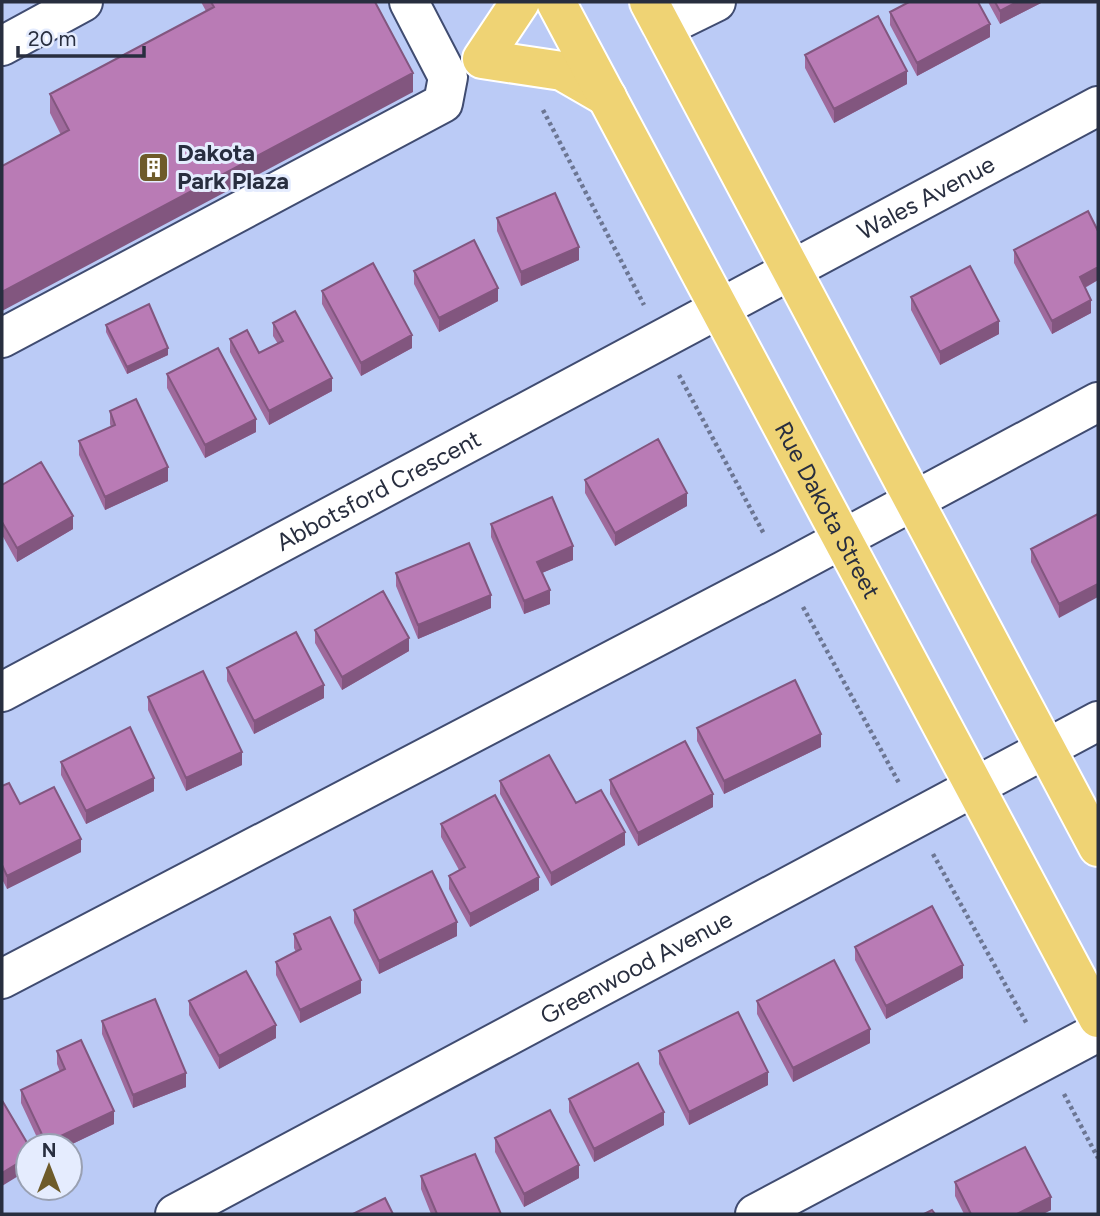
<svg xmlns="http://www.w3.org/2000/svg" width="1100" height="1216" viewBox="0 0 1100 1216" font-family="Figtree,sans-serif">
	<style>
		.lines { fill: none; stroke-linecap: round; stroke-linejoin: round }
		.minor-casing { stroke: #404c71; stroke-width: 42 }
		.major-casing { stroke: #fff; stroke-width: 42 }
		.path { stroke: #6c7693; stroke-width: 4.5; stroke-dasharray: 3.5 3.5; stroke-linecap: butt }
		.minor { stroke: #fff; stroke-width: 38 }
		.major { stroke: #efd374; stroke-width: 38 }
		.wall { fill: #9f6a9c }
		.shaded-wall { fill: #82567f }
		.building { fill: #b97bb5; stroke: #82567f; stroke-width: 2 }
		.labels { text-anchor: middle; stroke-width: 6; stroke-linejoin: round; paint-order: stroke }
		.poi-label { font-size: 24px; font-weight: bold; fill: #282e3f; stroke: #e5ecfe; text-anchor: start }
		.street-label { font-size: 24px; fill: #282e3f; stroke: #e5ecfe }
	</style>
	<rect width="100%" height="100%" fill="#bbcbf6"/>
	<g class="lines">
		<defs>
			<g id="minor">
				<path d="M663,28L716,2"/>
				<path d="M2,46L83,2"/>
				<path d="M2,338L443,103L448,77L409,2"/>
				<path id="s1" d="M2,692L1098,106"/>
				<path d="M2,979L783,571L1098,402"/>
				<path id="s2" d="M175,1214L1098,721"/>
				<path d="M755,1214L1098,1032"/>
			</g>
			<g id="major">
				<path d="M520,2L482,59L562,71L607,97"/>
				<path id="s3" d="M556,2L1098,1018"/>
				<path d="M649,2L1098,847"/>
			</g>
		</defs>
		<use href="#minor" class="minor-casing"/>
		<use href="#major" class="major-casing"/>
		<path class="path" d="M543,110L644,305
			M679,375L764,534
			M803,607L899,783
			M933,854L1027,1024
			M1064,1094L1098,1158"/>
		<use href="#minor" class="minor"/>
		<use href="#major" class="major"/>
	</g>
	<path class="wall" d="M201,2H375L413,92L61,135L50,113V94L206,11Z
		M988,2H1043L1000,24Z
		M890,12L990,37L917,76L890,25Z
		M805,55L907,84L834,123L805,68Z
		M497,218L579,260L521,286L497,231Z
		M1098,231V280L1085,288L1091,313L1052,334L1014,263V250Z
		M414,271L498,301L439,332L414,284Z
		M322,291L412,348L361,376L322,304Z
		M911,297L999,334L940,365L911,310Z
		M273,323L332,391L269,425L230,352V339L259,353L278,344L273,336Z
		M106,325L168,355L127,374L106,332Z
		M167,374L256,432L205,458L167,388Z
		M110,411L168,481L105,510L79,455V441L111,427L110,424Z
		M585,480L687,506L615,546L585,493Z
		M2,485L73,529L17,562L2,535Z
		M1098,514L1059,618L1031,562V549Z
		M491,524L573,560L542,573L550,604L524,614L491,537Z
		M396,573L491,608L418,639L396,586Z
		M315,630L409,651L342,690L315,643Z
		M227,668L324,698L254,734L227,681Z
		M148,697L242,765L186,791L148,710Z
		M697,728L821,747L724,794L697,741Z
		M61,762L154,791L86,824L61,775Z
		M610,780L713,807L638,846L610,794Z
		M500,781L576,803L625,845L551,886L500,794Z
		M2,786L20,804L81,852L7,889L2,879Z
		M441,824L539,890L470,927L449,889V876L459,870L441,837Z
		M354,910L457,936L379,974L354,923Z
		M294,934L361,993L300,1023L276,975V962L296,952L294,948Z
		M855,947L963,978L886,1019L855,960Z
		M189,1001L276,1038L219,1069L189,1015Z
		M757,1001L870,1043L793,1082L757,1014Z
		M102,1021L186,1087L133,1108L102,1034Z
		M57,1051L114,1124L68,1146H41L21,1103V1090L60,1072L57,1064Z
		M659,1051L768,1085L689,1125L659,1064Z
		M569,1099L664,1125L594,1162L569,1112Z
		M495,1138L579,1178L524,1207L495,1152Z
		M421,1176L501,1214H431L421,1189Z
		M955,1182L1051,1210L1043,1214H964L955,1196Z"/>
	<path class="shaded-wall" d="M1017,2H1043L1000,24V11Z
		M990,24V37L917,76V63Z
		M907,71V84L834,123V109Z
		M413,73V92L2,311V292Z
		M579,247V260L521,286V272Z
		M1098,267V280L1080,290V277Z
		M498,288V301L439,332V318Z
		M1091,300V313L1052,334V321Z
		M999,321V334L940,365V352Z
		M412,335V348L361,376V363Z
		M168,348V355L127,374V367Z
		M332,378V391L269,425V411Z
		M256,419V432L205,458V445Z
		M168,467V481L105,510V497Z
		M687,493V506L615,546V533Z
		M73,516V529L17,562V548Z
		M573,546V560L537,575V562Z
		M1098,584V597L1059,618V604Z
		M550,590V604L524,614V601Z
		M491,595V608L418,639V625Z
		M409,638V651L342,690V677Z
		M324,685V698L254,734V721Z
		M821,734V747L724,794V781Z
		M242,752V765L186,791V778Z
		M154,778V791L86,824V811Z
		M713,794V807L638,846V833Z
		M625,832V845L551,886V873Z
		M81,839V852L7,889V876Z
		M539,877V890L470,927V914Z
		M457,922V936L379,974V961Z
		M963,965V978L886,1019V1006Z
		M361,980V993L300,1023V1010Z
		M276,1025V1038L219,1069V1056Z
		M870,1029V1043L793,1082V1068Z
		M768,1072V1085L689,1125V1112Z
		M186,1073V1087L133,1108V1095Z
		M114,1111V1124L68,1146H46V1143Z
		M664,1112V1125L594,1162V1149Z
		M28,1157V1170L2,1186V1173Z
		M579,1165V1178L524,1207V1194Z
		M1051,1197V1210L1043,1214H1017Z"/>
	<path class="building" d="M211,2H375L413,73L2,292V166L69,130L50,94L214,7Z
		M909,2H978L990,24L917,63L890,12Z
		M995,2H1017L1000,11Z
		M878,16L907,71L834,109L805,55Z
		M555,193L579,247L521,272L497,218Z
		M1088,211L1098,231V267L1080,277L1091,300L1052,321L1014,250Z
		M474,240L498,288L439,318L414,271Z
		M373,263L412,335L361,363L322,291Z
		M970,266L999,321L940,352L911,297Z
		M149,304L168,348L127,367L106,325Z
		M295,311L332,378L269,411L230,339L247,330L259,353L283,341L273,323Z
		M218,348L256,419L205,445L167,374Z
		M136,399L168,467L105,497L79,441L115,425L110,411Z
		M658,439L687,493L615,533L585,480Z
		M41,462L73,516L17,548L2,522V485Z
		M552,497L573,546L537,562L550,590L524,601L491,524Z
		M1098,514V584L1059,604L1031,549Z
		M469,543L491,595L418,625L396,573Z
		M383,591L409,638L342,677L315,630Z
		M296,632L324,685L254,721L227,668Z
		M203,671L242,752L186,778L148,697Z
		M795,680L821,734L724,781L697,728Z
		M130,727L154,778L86,811L61,762Z
		M685,741L713,794L638,833L610,780Z
		M549,755L576,803L601,790L625,832L551,873L500,781Z
		M9,783L20,804L54,787L81,839L7,876L2,865V786Z
		M495,795L539,877L470,914L449,876L465,867L441,824Z
		M432,871L457,922L379,961L354,910Z
		M932,906L963,965L886,1006L855,947Z
		M330,917L361,980L300,1010L276,962L301,949L294,934Z
		M834,960L870,1029L793,1068L757,1001Z
		M246,971L276,1025L219,1056L189,1001Z
		M155,999L186,1073L133,1095L102,1021Z
		M738,1012L768,1072L689,1112L659,1051Z
		M81,1040L114,1111L46,1143L21,1090L65,1069L57,1051Z
		M638,1063L664,1112L594,1149L569,1099Z
		M3,1102L29,1146H28V1157L2,1173V1103Z
		M550,1110L579,1165L524,1194L495,1138Z
		M1025,1147L1051,1197L1017,1214H971L955,1182Z
		M475,1154L501,1214H437L421,1176Z
		M385,1198L393,1214H353Z
		M932,1210L935,1214H924Z"/>
	<defs>
		<symbol id="building-square" viewBox="-11 -11 22 22"><rect x="-9" y="-9" width="18" height="18" rx="4" fill="#6e5b2a" stroke="#e5ecfe"/><path d="M-4-6H4V6H1V3H-1V6H-4ZM-2.5-4.3h1.7v1.8h-1.7ZM.8-4.3h1.7v1.8H.8ZM-2.5-1h1.7V.8h-1.7ZM.8-1h1.7V.8H.8Z" fill="#fff"/></symbol>
	</defs>
	<g fill-rule="evenodd">
		<use href="#building-square" x="136" y="150" width="35" height="35"/>
	</g>
	<g class="labels">
		<g class="poi-label">
			<text x="177" y="161">Dakota<tspan x="177" dy="28">Park Plaza</tspan></text>
		</g>
		<g class="street-label">
			<text dy="8" stroke="none"><textPath href="#s1" startOffset="1048">Wales Avenue</textPath></text>
			<text dy="8" stroke="none"><textPath href="#s1" startOffset="427">Abbotsford Crescent</textPath></text>
			<text dy="8" stroke="none"><textPath href="#s3" startOffset="576">Rue Dakota Street</textPath></text>
			<text dy="8" stroke="none"><textPath href="#s2" startOffset="523">Greenwood Avenue</textPath></text>
		</g>
	</g>
	<rect width="1100" height="1216" fill="none" stroke="#282e3f" stroke-width="7"/>
	<g transform="translate(49 1167)"><circle r="33" fill="#e5ecfe" stroke="#99a0b2" stroke-width="2"/>
	<path d="M0-5L12 26L0 18L-12 26Z" fill="#6e5b2a"/>
	<text y="-10" font-size="19" font-weight="bold" text-anchor="middle" fill="#282e3f">N</text>
	</g>
	<path d="M18 46v10h126v-10" fill="none" stroke="#282e3f" stroke-width="3.5"/>
	<text x="28" y="46" font-size="21" fill="#282e3f" stroke="#e5ecfe" stroke-width="5" paint-order="stroke">20 m</text>
</svg>
